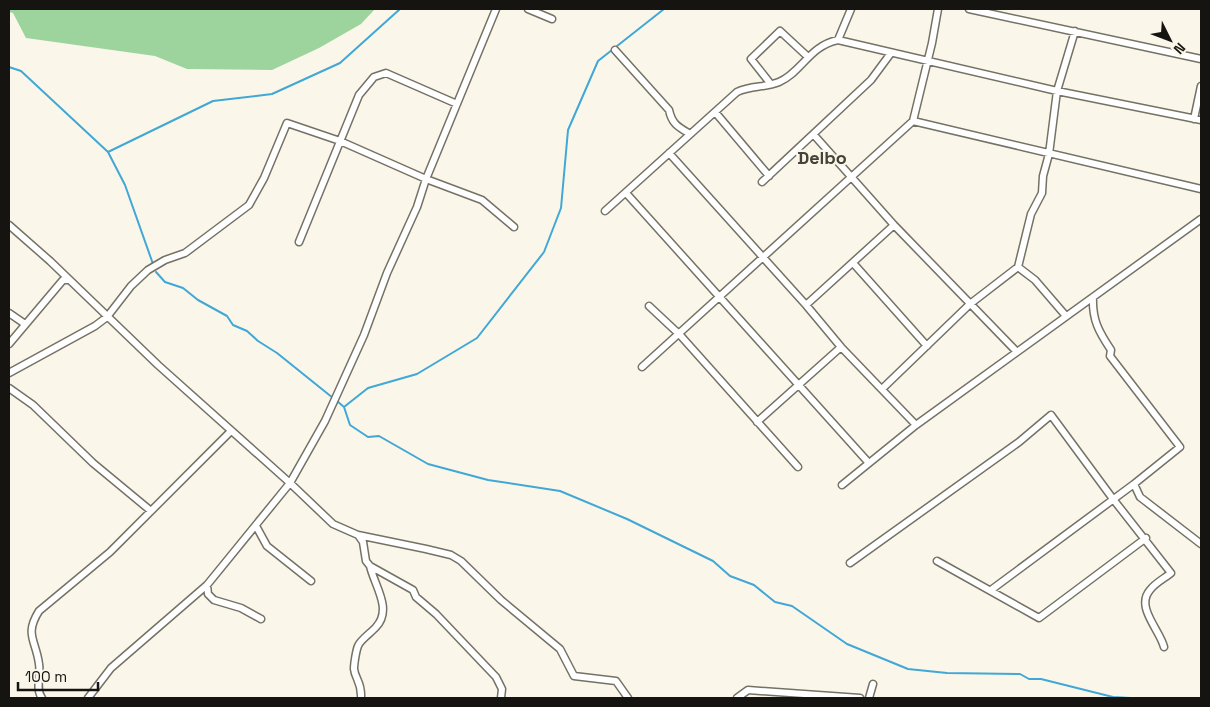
<svg xmlns="http://www.w3.org/2000/svg" width="1210" height="707" viewBox="0 0 1210 707" font-family="'Space Grotesk',sans-serif">
	<style>
		.green { fill: #9dd49d }
		.lines { fill: none; stroke-linecap: round; stroke-linejoin: round }
		.stream { stroke: #41a7d6; stroke-width: 2 }
		.street-casing { stroke: #747165; stroke-width: 9 }
		.street { stroke: #fff; stroke-width: 6 }
		.labels { text-anchor: middle; stroke-width: 4.5; stroke-linejoin: round; paint-order: stroke }
		.quarter-label { font-size: 18px; font-weight: bold; fill: #454237; stroke: #faf7ea }
	</style>
	<rect width="100%" height="100%" fill="#faf7ea"/>
	<path class="green" d="M9,9H375L361,24L319,48L272,70L187,69L155,56L26,38L13,13L9,12Z"/>
	<g class="lines">
		<path class="stream" d="M9,67L21,71L108,152L125,185L153,264
			M108,152L213,101L272,94L340,63L400,9
			M156,272L165,282L183,288L198,300L227,316L233,325L247,331L258,341L277,353L333,398
			M337,401L344,407L350,425L368,437L379,436L428,464L488,480L560,491L627,519L713,561L730,576L754,585L775,602L792,606L847,644L908,669L947,673L1020,674L1029,679H1041L1113,697L1130,698
			M344,407L368,388L417,374L477,338L544,252L561,208L568,130L598,61L664,9"/>
		<defs>
			<path id="street" d="M496,9L426,179L417,207L387,273L364,335L325,421L290,483L333,524L358,535L363,542L366,561L370,566L413,590L416,597L436,614L496,677L502,689L501,698
				M528,9L552,19
				M969,9L1201,59
				M838,40L851,9
				M615,50L669,110C672,124 678,127 690,134
				M770,83L751,59L780,31L807,56
				M715,112L769,176
				M1194,119L1201,86
				M913,121L1201,189
				M814,135L894,225L1017,352
				M669,153L806,305L841,347L916,425
				M762,182L871,80L891,53
				M626,193L868,462
				M605,211L737,92C751,85 765,88 779,82C802,72 809,46 838,40L1057,91L1201,120
				M9,225L50,261L158,365L290,483L207,585L111,668L88,698
				M299,242L359,95L374,77L386,73L457,104
				M853,263L927,346
				M1093,297C1092,320 1099,332 1111,350L1110,356L1180,447L1134,484L1140,497L1201,544
				M806,305L894,225
				M649,306L680,335L798,467
				M9,313L25,324
				M1066,316L1035,280L1018,267L1031,214L1042,193L1043,176L1049,154L1057,91L1075,31
				M9,344L63,280H69
				M642,367L913,121L932,43L938,9
				M9,373L95,326L107,317L131,286L148,270L165,260L185,253L249,205L264,178L287,123L340,141L426,179L482,200L514,227
				M9,388L33,405L93,463L151,511
				M883,388L970,304L1018,267
				M757,422L841,347
				M842,485L916,425L1201,219
				M256,526L267,546L311,581
				M358,535L426,549L451,555L461,561L501,600L560,649L574,676L616,681L628,698
				M937,561L1039,618L1146,538
				M850,563L1019,442L1051,415L1113,499L1171,573C1165,578 1155,583 1150,590C1135,607 1160,630 1164,647
				M207,585L208,594L214,600L241,608L261,619
				M991,590L1134,484
				M42,698C35,689 41,675 39,664C36,640 24,635 39,611L110,552L231,431
				M361,698C362,682 355,679 354,669C354,664 356,651 358,646C360,640 372,632 376,627C393,609 374,585 370,566
				M737,698L748,690L860,698
				M869,698L873,684"/>
		</defs>
		<use href="#street" class="street-casing"/>
		<use href="#street" class="street"/>
	</g>
	<g class="labels">
		<g class="quarter-label">
			<text x="822" y="164">Delbo</text>
		</g>
	</g>
	<rect width="1210" height="707" fill="none" stroke="#161410" stroke-width="20"/>
	<g transform="translate(1170 40) rotate(132)" stroke="#faf7ea" stroke-width="4" paint-order="stroke">
	<path d="M0-4L9 19L0 12L-9 19Z" fill="#161410"/>
	<text y="-8" font-size="14" font-weight="bold" text-anchor="middle" fill="#161410">N</text>
	</g>
	<path d="M18 682v8h80v-8" fill="none" stroke="#161410" stroke-width="2.5"/>
	<text x="25" y="682" font-size="15" fill="#161410" stroke="#faf7ea" stroke-width="4" paint-order="stroke">100 m</text>
</svg>
